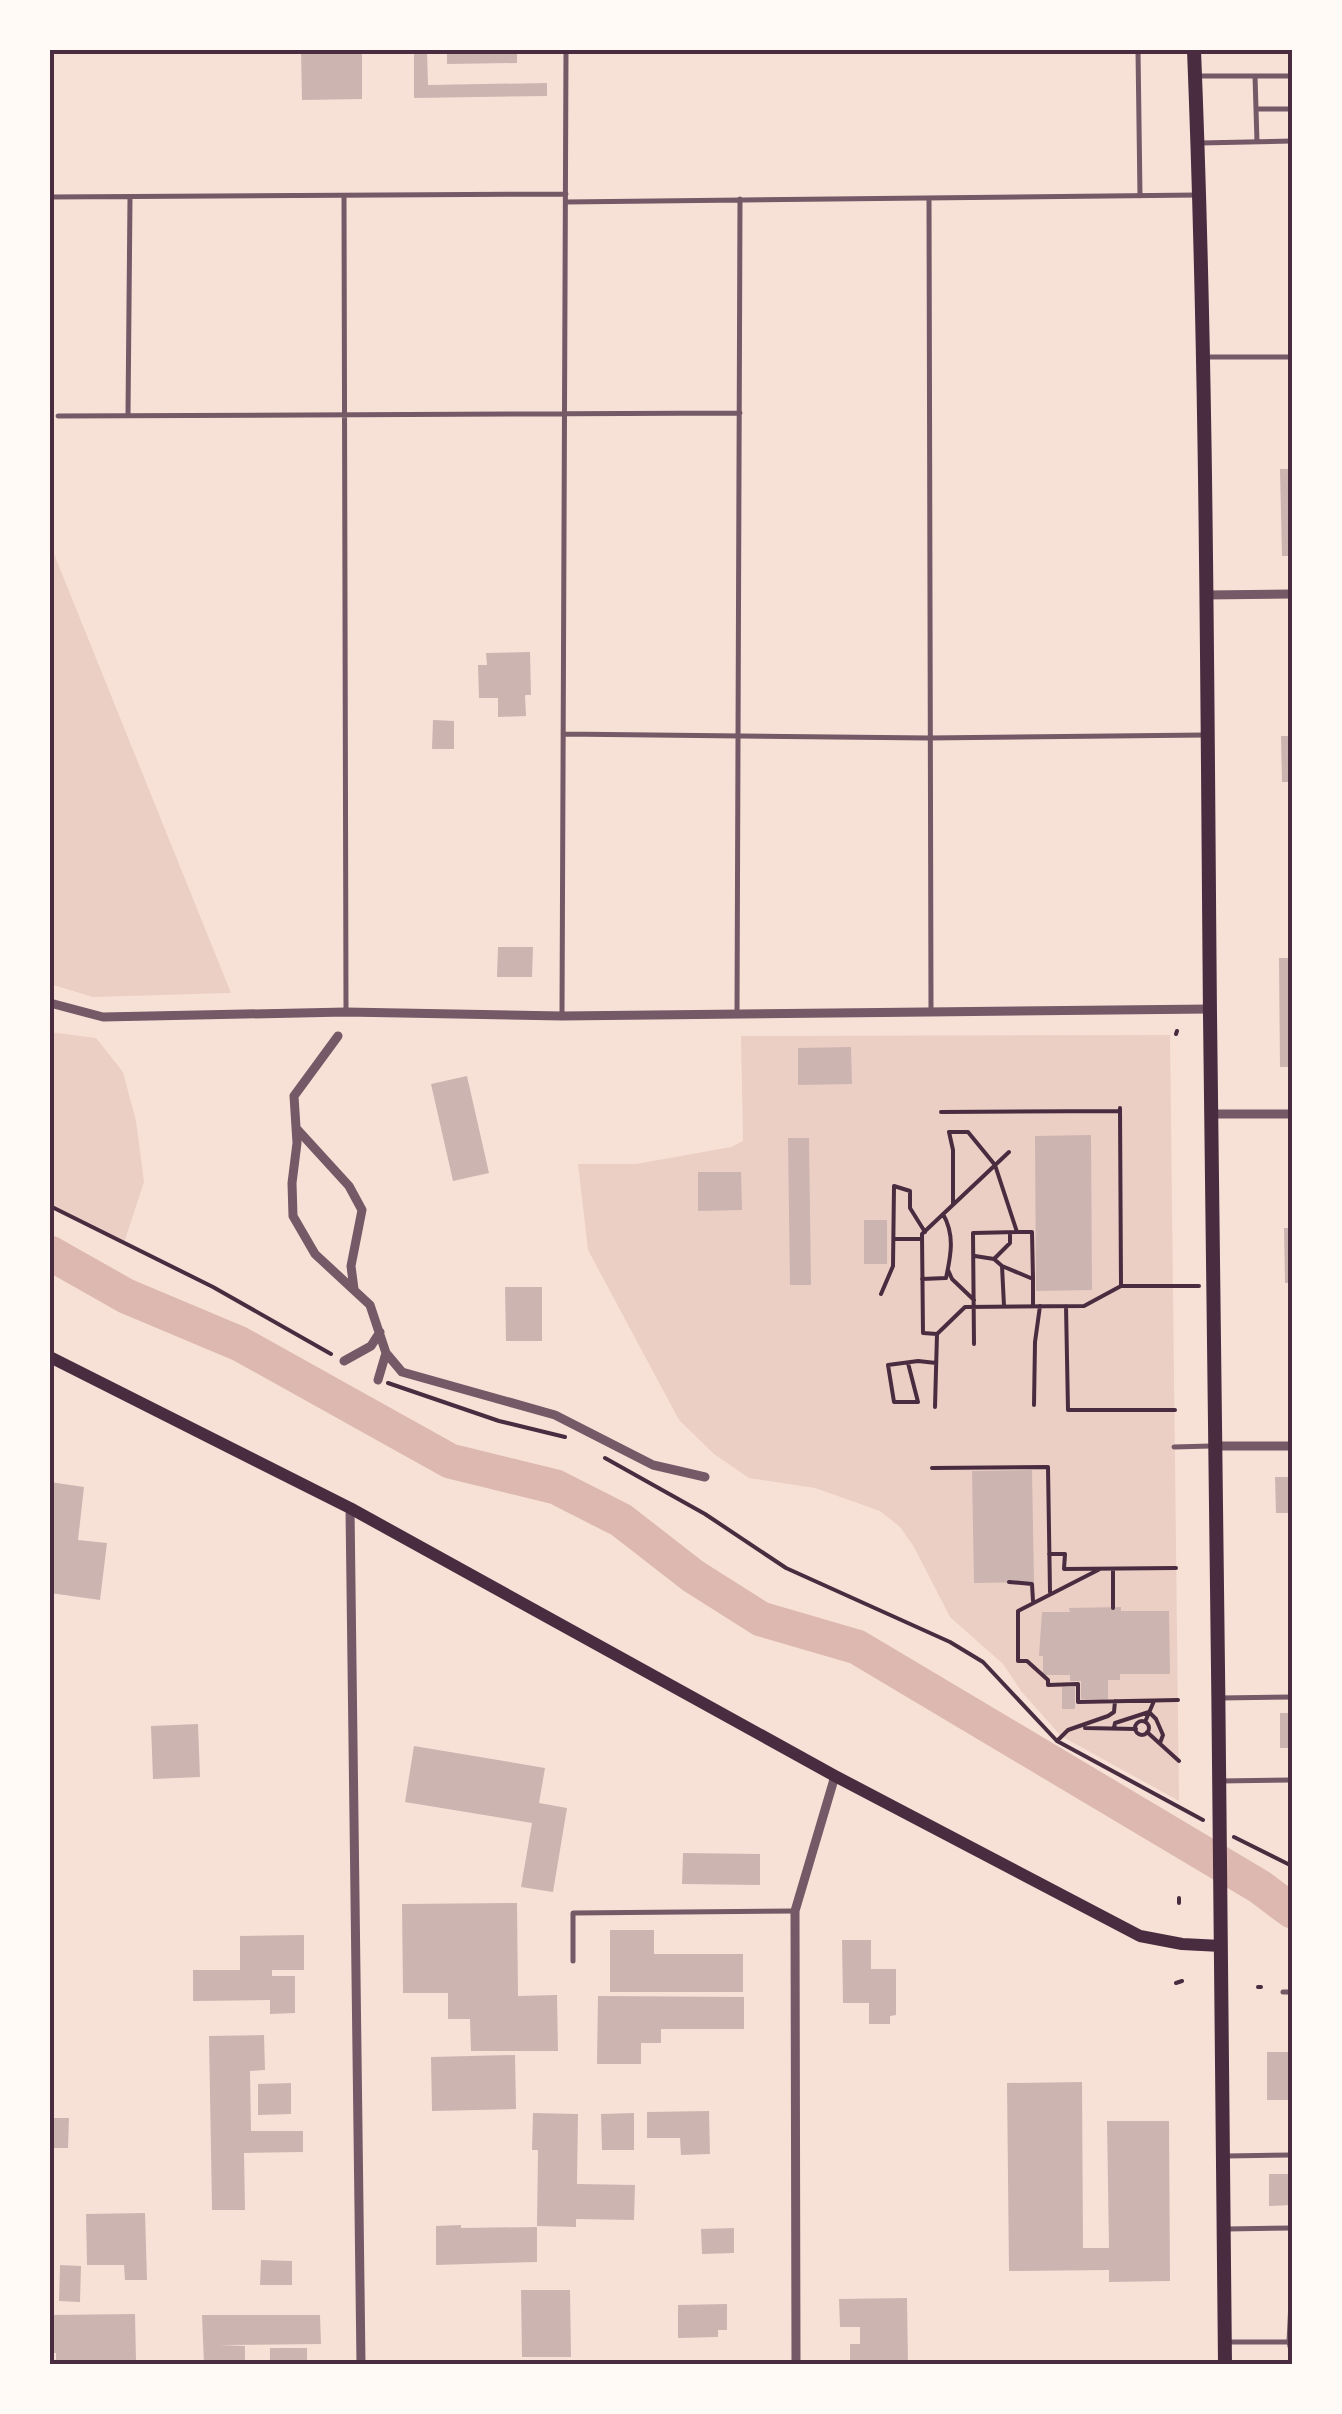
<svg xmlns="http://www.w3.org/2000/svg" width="1342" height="2414" viewBox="0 0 1342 2414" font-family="'IBM Plex Sans',sans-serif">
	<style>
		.green { fill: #ebcfc5 }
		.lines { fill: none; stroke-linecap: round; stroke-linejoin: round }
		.river { stroke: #dcb8b0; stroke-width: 35 }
		.building { fill: #ccb4b1 }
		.path { stroke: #4a2c40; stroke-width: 4 }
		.service { stroke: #755966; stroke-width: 5 }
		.minor { stroke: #755966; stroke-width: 9 }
		.secondary { stroke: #4a2c40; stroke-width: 12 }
		.primary { stroke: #4a2c40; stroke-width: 14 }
		.neatline { fill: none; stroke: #4a2c40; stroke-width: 4 }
	</style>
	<rect width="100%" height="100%" fill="#f7e1d7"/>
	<path class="green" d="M50,545V544L231,993L93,997L50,984Z
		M50,1032L96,1038L123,1072L136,1121L144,1182L124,1243L50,1205Z
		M1170,1035L1179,1801L1061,1736L1021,1691L1003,1664L950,1617L914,1547L900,1527L880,1511L815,1488L749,1478L714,1454L679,1420L588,1250L578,1164H636L731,1147L743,1141L741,1036Z"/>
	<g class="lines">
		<path class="river" d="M50,1253L126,1296L240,1344L450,1461L556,1487L621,1520L693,1576L761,1619L857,1647L1260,1887L1292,1911"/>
	</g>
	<path class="building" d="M301,50H362V99L302,100Z
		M414,50H427L428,85L547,83V96L414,98Z
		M447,50H517V63L447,64Z
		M1280,469H1292V556H1282Z
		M530,652L531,695H525L526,716L498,717V698H479L478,665H487L486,653Z
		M433,720L454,721V749H432Z
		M1281,736H1292V782H1282Z
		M498,947H533L532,977H497Z
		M1279,958H1292V1067H1280Z
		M851,1047L852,1084L798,1085V1048Z
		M467,1076L489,1173L453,1181L431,1084Z
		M1091,1135L1092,1290L1036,1291L1035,1136Z
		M788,1138H809L811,1285H790Z
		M698,1172H741L742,1210L698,1211Z
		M864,1220H887V1264H864Z
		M1284,1228H1292V1283H1285Z
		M505,1287H542V1341H506Z
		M1032,1470L1034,1582L974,1583L972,1471Z
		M1275,1477H1292V1513H1276Z
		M50,1482L84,1487L78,1540L107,1543L100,1600L50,1593Z
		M1121,1607V1611H1169L1170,1674H1120V1680H1108V1699H1081V1681H1070V1675H1043V1656H1039L1042,1612H1070L1069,1608Z
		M1062,1687H1075V1709H1062Z
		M1280,1713H1292V1748H1280Z
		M198,1724L200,1777L153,1779L151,1726Z
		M414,1746L545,1768L539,1803L567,1808L553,1892L521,1887L532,1823L405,1802Z
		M683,1853L760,1854V1885L682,1884Z
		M517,1903L518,1996L557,1995L558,2051H471L470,2019H448V1993H403L402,1904Z
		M610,1930H654V1954H743V1992H610Z
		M304,1935V1970H272V1976H295V2013L270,2014V2000L193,2001V1970H240V1936Z
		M842,1940H871V1969H896V2015L890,2016V2024H869V2003H843Z
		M598,1996L744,1997V2029H661V2043H641V2064H597Z
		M264,2035L265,2070L250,2071L251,2131H303V2152L244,2153L245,2210H212L209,2036Z
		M1267,2052H1292V2100H1267Z
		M515,2055L516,2109L432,2111L431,2057Z
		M1082,2082L1083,2248H1109L1107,2121H1169L1170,2281L1109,2282V2270L1009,2271L1007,2083Z
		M291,2083V2114L258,2115V2084Z
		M709,2111L710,2154L681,2155L680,2138H647V2112Z
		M533,2113L578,2114L577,2184L635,2185L634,2220L576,2219V2227L537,2226L538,2150H532Z
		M634,2113V2150H602L601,2114Z
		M52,2118H69L68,2148H50Z
		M1269,2174H1292V2205L1269,2206Z
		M145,2213L147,2280H125L124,2265H87L86,2214Z
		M461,2225V2228L537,2227V2262L436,2265V2226Z
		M734,2228V2253L702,2254L701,2229Z
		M261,2260L292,2261V2285H260Z
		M60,2265L81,2266L80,2302L59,2301Z
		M521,2290H570L571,2357H522Z
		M907,2298L908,2364H850V2344H860V2327H840L839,2299Z
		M727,2304V2330H718V2337L678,2338V2305Z
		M135,2314L136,2361L56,2362V2353H50V2315Z
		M202,2315H320L321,2344L219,2345L245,2346V2364H204Z
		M270,2348H307V2364H270Z"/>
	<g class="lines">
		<path class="path" d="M1176,1034L1177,1031
			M1120,1108L1121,1286H1199
			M941,1112L1120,1111
			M953,1205V1150L949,1132H968L995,1165L1017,1232L973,1233L974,1344
			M50,1206L213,1287L331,1354
			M894,1239H922
			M975,1256L994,1259L1002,1266L1004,1306
			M994,1259L1010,1243V1232
			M1002,1266L1033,1279L1032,1232H1019
			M948,1270L952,1279L974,1300
			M922,1279L946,1278C951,1255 955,1235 943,1214
			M881,1294L893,1266L894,1186L910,1191V1208L925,1232
			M1033,1305V1279
			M1066,1306L1068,1410H1175
			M937,1334L923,1333L922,1234L1009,1152
			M908,1363L918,1402H894L888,1365L918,1361L936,1363
			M388,1383L499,1421L565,1437
			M1034,1405L1035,1342L1040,1306
			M935,1407L937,1334L965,1307L1084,1306L1121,1286
			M605,1458L705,1514L786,1568L950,1642L983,1662L1057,1741L1203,1820
			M1048,1467L1050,1592
			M932,1468L1047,1467
			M1049,1554H1065L1064,1569L1176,1568
			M1100,1569L1018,1611V1661H1027L1048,1680V1685L1078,1684V1702L1178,1700
			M1113,1569V1608
			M1009,1582L1032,1584L1033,1601
			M1135 1728a7 7 0 1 1 14 0a7 7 0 1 1-14 0Z
			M1145,1722L1154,1701
			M1085,1728L1136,1729
			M1114,1728L1115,1723L1149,1712L1156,1719L1163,1735L1160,1743
			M1147,1732L1179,1761
			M1057,1741L1068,1730L1108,1716L1114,1712L1115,1701
			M1234,1837L1292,1866
			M1179,1898V1903
			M1176,1983L1182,1981
			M1258,1987H1261"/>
		<path class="service" d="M1138,50L1140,196
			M1199,76H1292
			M1255,76L1257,142
			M1256,109H1292
			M1200,143L1292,141
			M50,197L566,194
			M344,198L346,1010
			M929,198L931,1010
			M566,202L1197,195
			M1206,357H1292
			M128,414L130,198
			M58,416L740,413
			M563,734L929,738L1205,735
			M737,1015L740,199
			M562,1016L566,50
			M1174,1447L1211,1446
			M1220,1698L1292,1697
			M1220,1781L1292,1780
			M573,1961V1913L795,1911
			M1283,1992H1292
			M1227,2156L1292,2155
			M1227,2229L1292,2228
			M1292,2282L1289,2342L1292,2355
			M1227,2342H1289"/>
		<path class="minor" d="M1206,595L1292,594
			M50,1003L103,1017L346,1012L562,1016L1210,1009
			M338,1036L294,1096L297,1143L292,1183L293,1216L315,1254L370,1305L386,1353L402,1372L555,1415L653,1465L705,1477
			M1211,1114H1292
			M296,1128L349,1186L362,1210L351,1266L354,1289
			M344,1361L371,1346L380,1332
			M378,1380L386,1353
			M1215,1446H1292
			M350,1508L361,2364
			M796,2364L795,1911L835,1776"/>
		<path class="secondary" d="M50,1357L350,1508L835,1776L1140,1936L1182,1944L1221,1946"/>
		<path class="primary" d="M1194,50C1207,372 1207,693 1210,1015C1215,1465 1222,1914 1225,2364"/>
	</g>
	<rect width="1342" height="2414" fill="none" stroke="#fffaf5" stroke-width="105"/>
	<rect x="52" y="52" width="1238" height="2310" class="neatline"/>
</svg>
